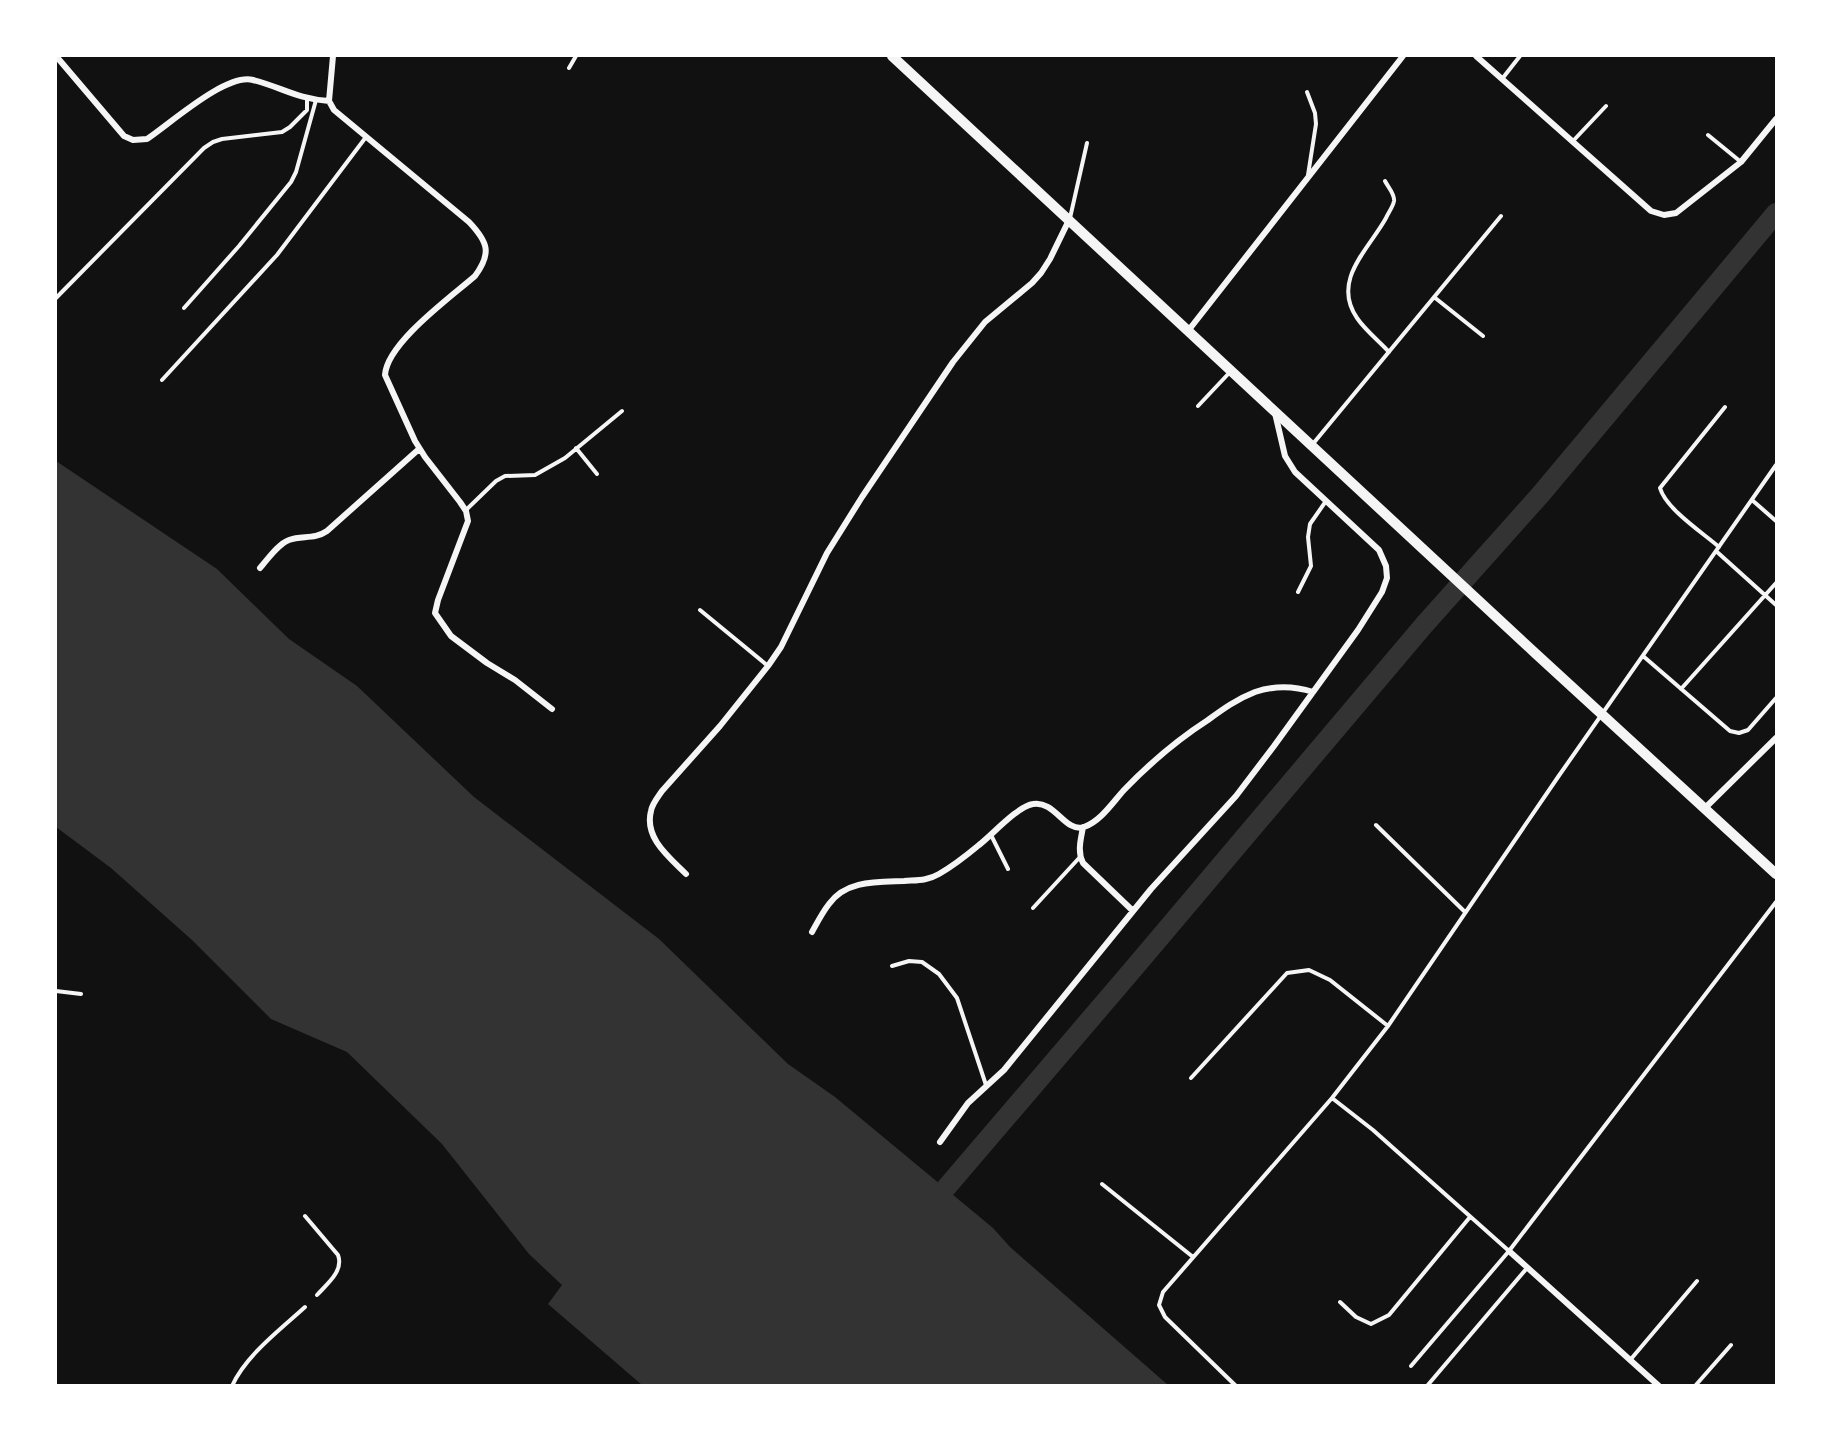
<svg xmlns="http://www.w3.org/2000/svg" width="1832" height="1441" viewBox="0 0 1832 1441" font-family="Signika,sans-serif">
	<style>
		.water { fill: #333 }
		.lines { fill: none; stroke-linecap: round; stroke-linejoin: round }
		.canal { stroke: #333; stroke-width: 20 }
		.service { stroke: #f5f5f5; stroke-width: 4 }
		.minor { stroke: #f5f5f5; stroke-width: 6 }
		.tertiary { stroke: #f5f5f5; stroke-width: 10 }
	</style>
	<rect width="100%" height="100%" fill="#111"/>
	<path class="water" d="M56,461L217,569L289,639L357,686L474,797L659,939L788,1064L835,1097L993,1228L1010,1247L1168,1385H642L548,1304L562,1285L529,1254L442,1144L347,1052L271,1019L192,940L111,868L56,827Z"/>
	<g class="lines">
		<path class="canal" d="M928,1209L1134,968L1424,625L1541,494L1776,213"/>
		<path class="service" d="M569,68L576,56
			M1502,79L1520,56
			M1307,92L1315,113L1316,124L1308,175
			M1708,135L1741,162
			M1573,141L1606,106
			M1385,181C1388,187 1395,194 1394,201C1393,207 1388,213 1386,218C1369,249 1331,280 1357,318C1365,330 1379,341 1389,352
			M1070,218L1087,143
			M1434,297L1483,336
			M56,298L204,148L213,142L222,139L282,132L290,127L307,110V99
			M184,308L239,246L291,182L296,172L316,100
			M162,380L277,255L366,137
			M1198,406L1231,371
			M1312,445L1501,216
			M576,448L597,474
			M1752,500L1776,521
			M466,510L496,481L505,476L535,475L565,458L622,411
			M1719,547C1703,533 1666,509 1660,488L1725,407
			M1716,551L1776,605
			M1298,592L1311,566L1308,537L1310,524L1326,501
			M700,610L768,666
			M1643,656L1730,731L1739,733L1748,730L1776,698
			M1681,689L1776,583
			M1376,825L1465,912
			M991,835L1008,869
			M1033,908L1080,857
			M892,966L909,961L922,962L939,974L957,998L986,1085
			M56,991L81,994
			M1191,1078L1287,973L1309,970L1330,980L1388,1026
			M1332,1098L1373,1130L1509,1251
			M1102,1184L1193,1257
			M305,1216L338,1255C344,1271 327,1284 317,1295
			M1340,1302L1356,1317L1371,1324L1389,1315L1470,1217
			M1631,1359L1697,1281
			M1411,1366L1509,1251L1776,902
			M232,1386C246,1355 281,1329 305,1307
			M1236,1386L1165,1317L1159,1305L1163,1292L1332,1098L1388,1026L1558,777L1776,465
			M1427,1386L1527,1268
			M1695,1386L1731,1345"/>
		<path class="minor" d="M56,56L124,136L133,140L147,139C171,123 226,73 253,80C281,87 297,99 329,101
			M333,56L329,101L334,110L469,222C488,242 492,253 475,276C451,297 387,343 385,375L415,441L425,457L460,502L466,511L468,521L438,600L435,613L451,636L487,663L515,680L552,709
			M1476,56L1651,211L1664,215L1676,213L1741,162L1776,119
			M1188,331L1403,56
			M260,568C268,559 278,544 289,540C302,535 314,540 327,531L419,449
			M1704,809L1776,738
			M1083,827C1081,839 1077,851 1083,863L1133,911
			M686,874C669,857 644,838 651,811C652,804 658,797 662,791L720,726L768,666L781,647L827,553L862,497L953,362L985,322L1032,283L1041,273L1050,259L1069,220
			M812,932C817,923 822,913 829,904C846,880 877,882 904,881C917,880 927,881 939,874C953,866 967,855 979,845C992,835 1018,806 1033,804C1055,800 1065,833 1084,827C1101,821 1113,802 1124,790C1150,763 1177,740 1208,720C1223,709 1237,699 1255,692C1273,686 1294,686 1313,692
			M940,1142L968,1103L1004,1070L1151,889L1236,796L1274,746L1358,630L1382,592L1387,578L1386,566L1379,550L1295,472L1285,456L1275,413
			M1509,1251L1659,1386"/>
		<path class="tertiary" d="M892,56L1535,653L1776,874"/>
	</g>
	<rect width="1832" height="1441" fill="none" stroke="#ffffff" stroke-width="114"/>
</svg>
